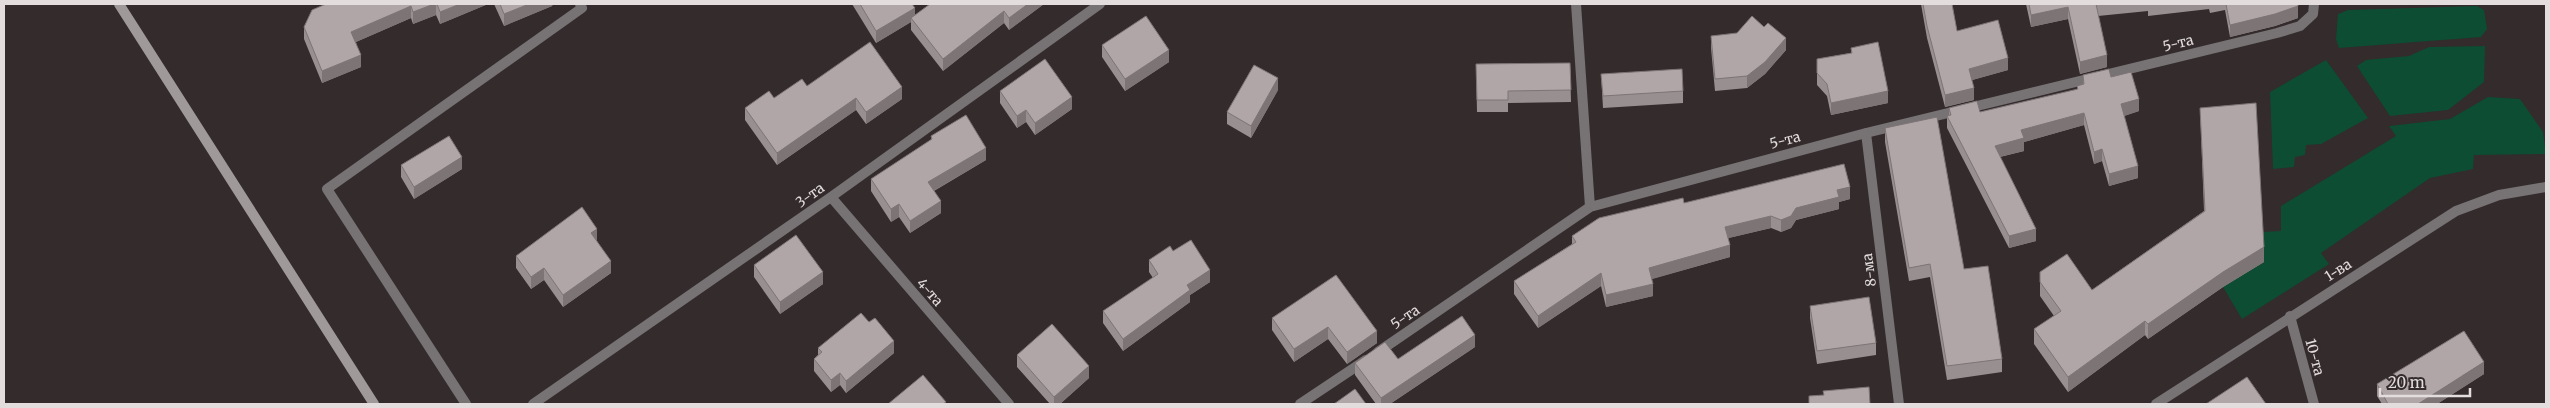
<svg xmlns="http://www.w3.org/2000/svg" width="2550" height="408" viewBox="0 0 2550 408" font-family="Merriweather,serif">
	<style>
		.green { fill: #0c4d33 }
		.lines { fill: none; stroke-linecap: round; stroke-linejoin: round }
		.street { stroke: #777273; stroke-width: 10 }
		.secondary { stroke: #a09999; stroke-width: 10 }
		.wall { fill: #988f90 }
		.shaded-wall { fill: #7c7475 }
		.building { fill: #b1a6a7; stroke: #7c7475 }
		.labels { text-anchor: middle; stroke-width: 5; stroke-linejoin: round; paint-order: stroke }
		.street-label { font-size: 14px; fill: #e3ddde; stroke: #332b2c }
	</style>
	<rect width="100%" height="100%" fill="#332b2c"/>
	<path class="green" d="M2477,6L2484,10L2487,29L2481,37L2339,48L2336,39L2338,14L2348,10Z
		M2485,46L2484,82L2448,110L2390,116L2357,66L2366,60L2409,56L2429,47Z
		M2326,60L2368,118L2321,144L2306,145L2305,155L2295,157L2294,167L2273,169L2270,92Z
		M2488,97L2520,99L2543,132L2546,154L2474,155L2473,169L2430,178L2321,253L2329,264L2242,319L2223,287L2264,262L2262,232L2281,231V206L2396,136L2389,126L2450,119Z"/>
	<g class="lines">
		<path class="street" d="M1576,4L1590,207
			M1866,133L1899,404
			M831,197L1009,404
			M2290,316L2314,404
			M1378,352L1590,207L1866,133L2277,33L2300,26L2313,14L2314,4
			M466,404L327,189L582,8L580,4
			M533,404L831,197L1100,4
			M1300,404L1366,360
			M2156,404L2456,211L2499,195L2546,187"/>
		<path class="secondary" d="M119,4L374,404"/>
	</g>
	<path class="wall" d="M326,4H488L440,24L436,15L413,24L411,18L356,42L361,67L322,83L304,39V27Z
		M494,4H553L552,6L504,26Z
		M852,4H912L915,16L1044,4L1009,30L1004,23L943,71L911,30V22L876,43Z
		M1921,4H1952L1957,31L2008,70L1972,80L1974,100L1945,107L1927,38Z
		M2026,4H2298V18L2275,26L2230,37L2225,10L2210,13L2209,9L2148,16V11L2098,16L2107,67L2080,74L2068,19L2031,27Z
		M1711,36L1786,50L1765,74L1747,88L1715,91L1711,48Z
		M1102,45L1169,62L1125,91L1102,57Z
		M1851,48L1888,103L1831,115L1827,96L1817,85V59L1851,53Z
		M1570,63L1571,102L1508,103V112H1477L1476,64Z
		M1601,74L1683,91V103L1603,108Z
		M2083,75L2111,77L2139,111L2124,116L2138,178L2109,186L2102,161L2094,164L2084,125L2024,142V151L2000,157L2036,241L2009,248L1947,128V116H1949V108L1980,112L2077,90V86L2083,85Z
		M807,86L902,99L866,124L856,110L777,165L745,120V108L774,98Z
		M1278,90L1251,138L1227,124V112Z
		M1000,91L1072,109L1035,135L1026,122L1017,128L1000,103Z
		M2200,108L2264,262L2223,287L2148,339L2145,335L2068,392L2034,344V329L2054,316L2040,296V272L2092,290L2204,211Z
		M1885,128L1964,269L2002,359V372L1947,380L1930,277L1909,281L1885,142Z
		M931,136L986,160L934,191L941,213L910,233L899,217L891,222L871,191V179L931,140Z
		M401,165L462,169L414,199L401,177Z
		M1850,199L1839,202V209L1796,220L1791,228L1781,232L1771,228L1728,238L1730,257L1651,279L1653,296L1606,307L1601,286L1538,328L1514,294V281L1572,244V236L1684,203Z
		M597,241L611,273L563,307L544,280L531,289L516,268V256Z
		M1173,251L1210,282L1190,295V302L1123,351L1103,323V311L1153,278L1149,272V260Z
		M754,265L823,284L780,314L754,277Z
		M1810,306L1876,343V355L1817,364L1810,318Z
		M1272,318L1377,331V343L1347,364L1328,339L1294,362L1272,330Z
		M1475,347L1390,404H1376L1355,375V363L1398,359Z
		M818,348L894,353L846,393L840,385L831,392L814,371V359L818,355Z
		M1017,355L1089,378L1060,404H1050L1017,367Z
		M2484,374L2437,404H2382L2377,396V384Z"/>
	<path class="shaded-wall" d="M434,4H436V15L413,24V12Z
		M460,4H488L440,24V12Z
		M529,4H553L552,6L504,26V14Z
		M1028,4H1044L1009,30V18Z
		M411,6V18L351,44V32Z
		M2298,6V18L2275,26L2230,37V25Z
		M2068,7V19L2031,27V15Z
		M915,8V20L911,18V22L876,43V31Z
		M1004,11V23L943,71V59Z
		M1786,38V50L1765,74L1747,88V76Z
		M1169,50V62L1125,91V79Z
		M361,55V67L322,83V71Z
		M2107,55V67L2080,74V62Z
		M2008,58V70L1969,81V69Z
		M1278,78V90L1251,138V126Z
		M902,87V99L866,124V112Z
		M1974,88V100L1945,107V95Z
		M1888,91V103L1831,115V103Z
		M1072,97V109L1035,135V123Z
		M856,98V110L777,165V153Z
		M2139,99V111L2121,117V104Z
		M1026,110V122L1017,128V116Z
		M2084,113V125L2024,142V151L1995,158V146L2021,130Z
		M986,148V160L928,194V182Z
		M2102,149V161L2094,164V152Z
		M462,157V169L414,199V187Z
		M2138,166V178L2109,186V174Z
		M1850,187V199L1839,202V209L1796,220L1791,228L1781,232V220L1796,208L1837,190Z
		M941,201V213L910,233V221Z
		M899,204V217L891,222V209Z
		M1771,216V228L1725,239V227Z
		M597,229V241L591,245V233Z
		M2036,229V241L2009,248V236Z
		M1730,245V257L1649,280V268Z
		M2264,247V262L2223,287L2148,339V324L2223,272Z
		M611,261V273L563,307V295Z
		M544,268V280L531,289V277Z
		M1210,270V282L1190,295V302L1123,351V339L1187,285Z
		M823,272V284L780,314V302Z
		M1601,273V286L1538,328V316Z
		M1653,284V296L1606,307V295Z
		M2145,321V335L2068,392V377Z
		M1328,327V339L1294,362V349Z
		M1377,331V343L1347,364V352Z
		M1475,335V347L1390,404H1381V398Z
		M894,341V353L846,393V381Z
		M2484,362V374L2437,404H2418Z
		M1089,366V378L1060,404H1054V397Z
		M840,373V385L831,392V380Z"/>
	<path class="building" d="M326,4H434L413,12L411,6L351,32L361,55L322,71L304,27L312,10Z
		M437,4H460L440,12Z
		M500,4H529L504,14Z
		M860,4H912L915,8L876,31Z
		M930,4H1028L1009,18L1004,11L943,59L911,18Z
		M1923,4H1952L1957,31L1998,20L2008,58L1969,69L1974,88L1945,95L1927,26Z
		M2029,4H2102H2096L2107,55L2080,62L2068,7L2031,15Z
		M2226,4H2298V6L2275,14L2230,25Z
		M1146,16L1169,50L1125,79L1102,45Z
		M1752,16L1764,27L1768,23L1786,38L1765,62L1747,76L1715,79L1711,36L1737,33Z
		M870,42L902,87L866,112L856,98L777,153L745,108L769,91L774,98L802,79L807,86Z
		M1878,42L1888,91L1831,103L1827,84L1817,73V59L1852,53L1851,48Z
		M1045,59L1072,97L1035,123L1026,110L1017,116L1000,91Z
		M1570,63L1571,90L1508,91V100H1477L1476,64Z
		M1254,65L1278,78L1251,126L1227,112Z
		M1682,69L1683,91L1603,96L1601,74Z
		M2109,69L2111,77L2131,72L2139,99L2121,104L2138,166L2109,174L2102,149L2094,152L2084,113L2021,130L2024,138L1995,146L2036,229L2009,236L1947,116L1951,115L1949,108L1977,101L1980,112L2078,89L2077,86L2084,84L2083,75Z
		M2256,103L2264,247L2223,272L2148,324L2145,321L2068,377L2034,329L2061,311L2040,282V272L2067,254L2092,290L2205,211L2200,108Z
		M966,115L986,148L928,182L941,201L910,221L899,204L891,209L871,179L932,139L931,136Z
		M1937,117L1964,269L1988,266L2002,359L1947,366L1930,264L1909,268L1885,128Z
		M449,136L462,157L414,187L401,165Z
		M1844,164L1850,187L1837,190L1839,197L1796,208L1791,216L1781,220L1771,216L1725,227L1730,245L1649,268L1653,284L1606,295L1601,273L1538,316L1514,281L1576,242L1572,236L1599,218L1683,198L1684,203Z
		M582,207L597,229L591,233L611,261L563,295L544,268L531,277L516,256Z
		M796,235L823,272L780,302L754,265Z
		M1191,240L1210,270L1187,285L1190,290L1123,339L1103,311L1158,274L1149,260L1170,246L1173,251Z
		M1336,275L1377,331L1347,352L1328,327L1294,349L1272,318Z
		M1869,297L1876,343L1817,351L1810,306Z
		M861,313L869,322L875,318L894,341L846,381L840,373L831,380L814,359L822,352L818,348Z
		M1462,316L1475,335L1381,398L1355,363L1385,342L1398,359Z
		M1052,324L1089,366L1054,397L1017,355Z
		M2464,331L2484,362L2418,404H2388L2377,384Z
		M923,375L946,402L943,404H888Z
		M2247,377L2266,404H2206Z
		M1869,387L1870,404H1809V396L1824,395L1823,391Z
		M1355,389L1366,404H1334Z"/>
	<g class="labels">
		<g class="street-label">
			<text transform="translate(2178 43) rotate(-14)" y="5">5-та</text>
			<text transform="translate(1785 140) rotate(-15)" y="5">5-та</text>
			<text transform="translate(810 195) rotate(-35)" y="5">3-та</text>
			<text transform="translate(1869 270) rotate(-97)" y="5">8-ма</text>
			<text transform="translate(2338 270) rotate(-32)" y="5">1-ва</text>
			<text transform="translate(930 292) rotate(49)" y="5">4-та</text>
			<text transform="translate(1405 317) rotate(-34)" y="5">5-та</text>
			<text transform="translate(2315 357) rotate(75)" y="5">10-та</text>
		</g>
	</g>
	<rect width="2550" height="408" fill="none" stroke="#e3ddde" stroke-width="10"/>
	<path d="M2380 388v8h90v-8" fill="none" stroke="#e3ddde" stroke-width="2.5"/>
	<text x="2388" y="388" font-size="15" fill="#e3ddde" stroke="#332b2c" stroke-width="4" paint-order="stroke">20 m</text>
</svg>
